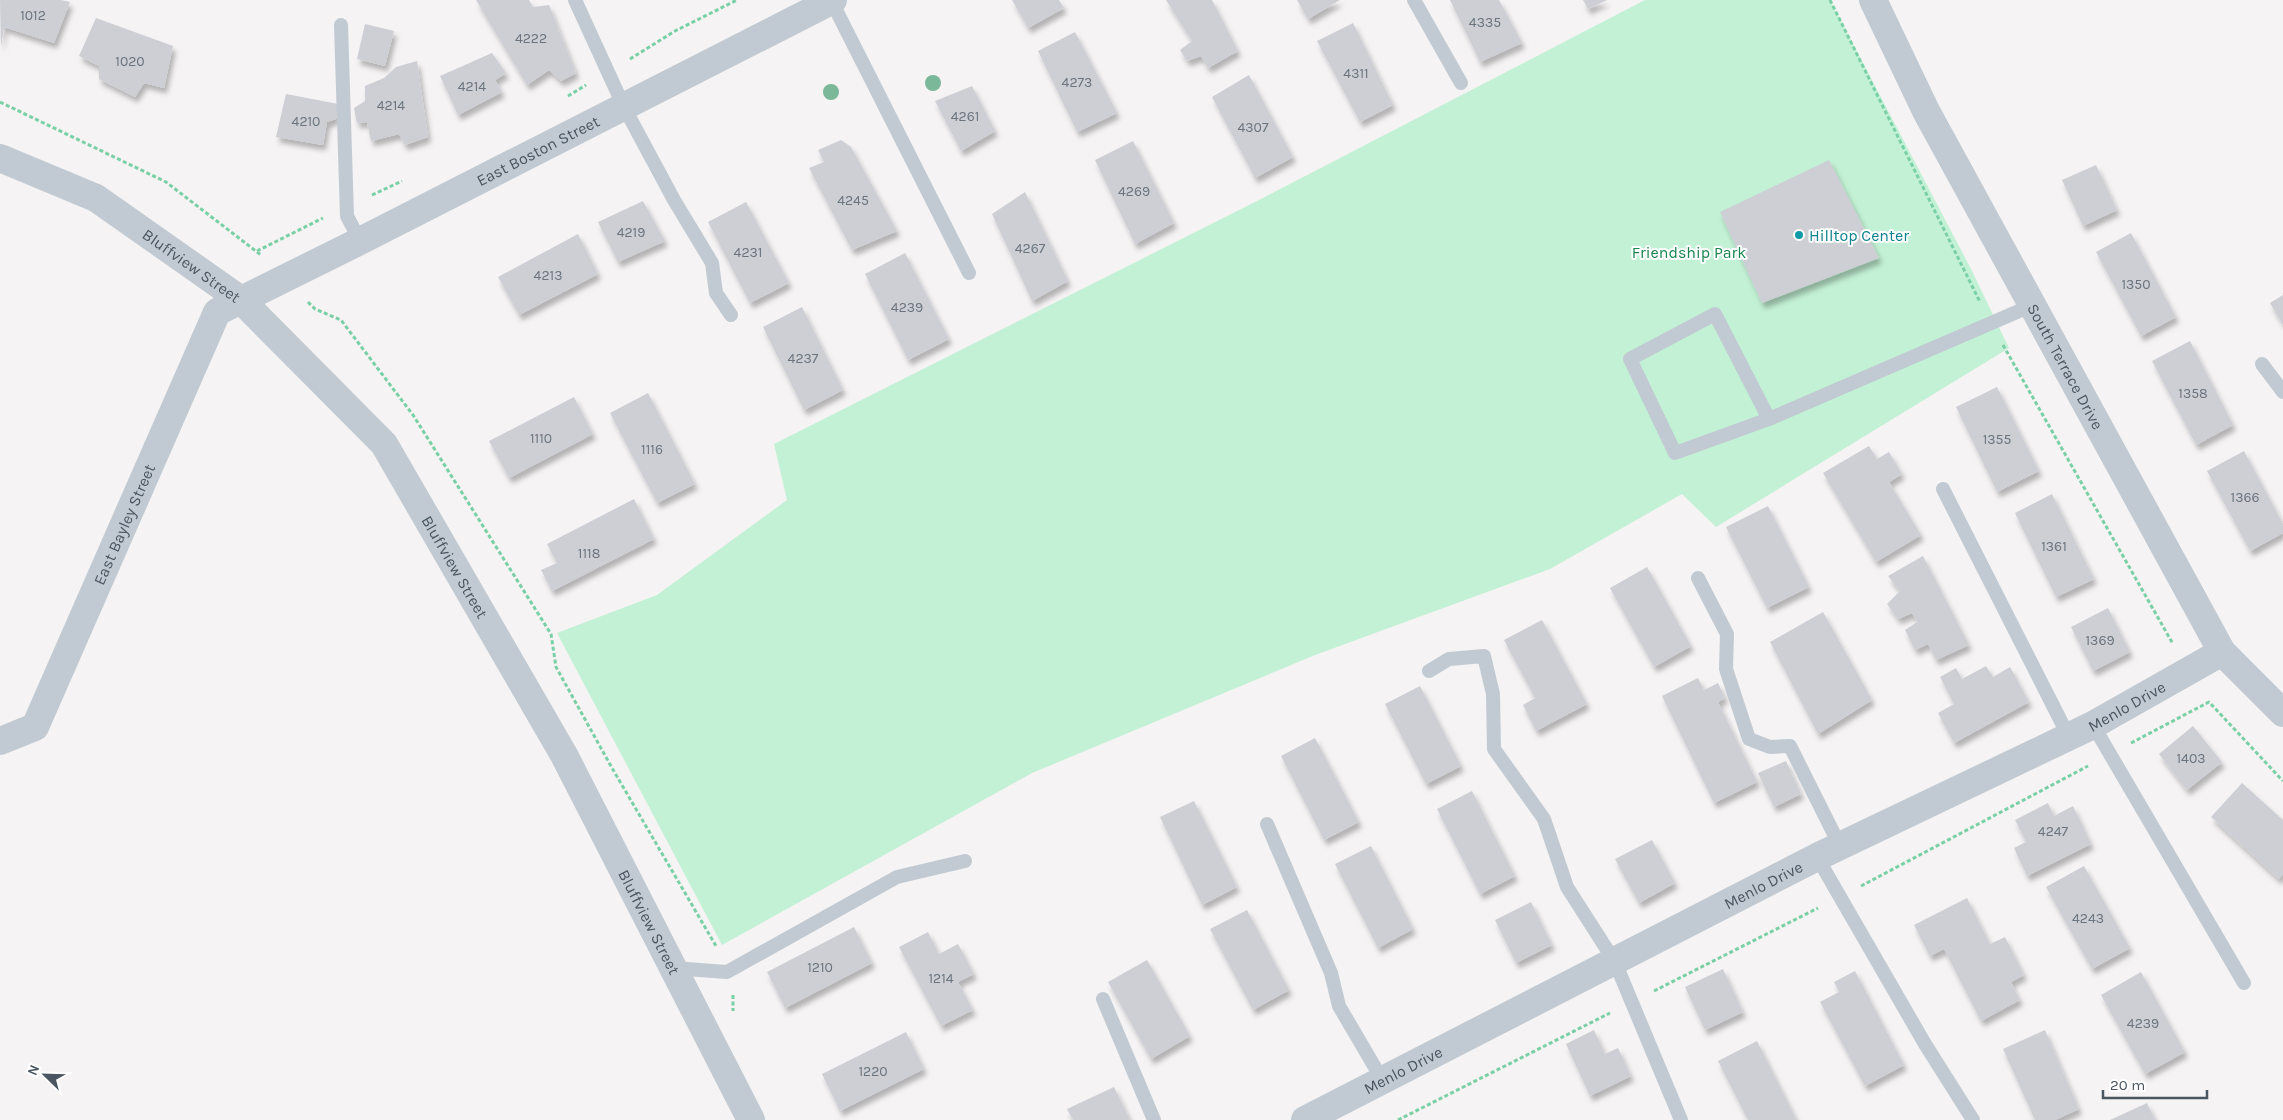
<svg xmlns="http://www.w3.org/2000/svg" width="2283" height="1120" viewBox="0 0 2283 1120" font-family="Karla,sans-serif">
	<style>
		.green { fill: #c3f1d5 }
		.building { fill: #cdcfd5; filter: url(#shadow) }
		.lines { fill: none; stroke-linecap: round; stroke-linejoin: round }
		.path { stroke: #7ad0a6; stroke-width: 3; stroke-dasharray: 4 2.5; stroke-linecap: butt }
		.service { stroke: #c1cad2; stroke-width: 14 }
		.minor { stroke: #c1cad2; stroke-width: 28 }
		.tree { fill: #7bb799 }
		.culture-dot { fill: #0f9aa8; stroke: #fff; stroke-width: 2 }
		.labels { text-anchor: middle; stroke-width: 4; stroke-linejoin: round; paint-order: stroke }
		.number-label { font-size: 14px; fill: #6b747e }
		.street-label { font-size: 16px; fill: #4a5661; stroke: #fff }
		.culture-label { font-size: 16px; fill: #0d838f; stroke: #fff; text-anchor: start }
		.park-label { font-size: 16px; fill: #17864f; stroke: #fff }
	</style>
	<defs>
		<filter id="shadow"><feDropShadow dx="3" dy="5.5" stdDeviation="2.5" flood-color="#0004"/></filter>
	</defs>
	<rect width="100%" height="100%" fill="#f5f3f3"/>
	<path class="green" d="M1645,0H1830L1971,269L2009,348L1716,527L1682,494L1550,569L1315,655L1032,773L722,945L557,633L657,595L787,500L774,444L1263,198Z"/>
	<path class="building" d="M0,0H61L70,2L54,43L4,27L1,47Z
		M476,0H529L533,7L549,5L576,73L561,81L549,70L527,85Z
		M1012,0H1059L1064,8L1028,28Z
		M1166,0H1212L1238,51L1208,68L1201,56L1187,61L1180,50L1192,41Z
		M1297,0H1340L1308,19Z
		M1450,0H1499L1522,43L1480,62Z
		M1583,0H1607L1588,9Z
		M96,18L173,46L164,88L144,83L135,97L99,79V66L79,56Z
		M1353,23L1393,105L1360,122L1317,41Z
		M365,24L394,31L385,66L357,59Z
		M1075,32L1117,113L1077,132L1038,51Z
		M492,53L506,73L495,80L502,92L458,115L440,76Z
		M417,61L428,137L405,145L399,134L371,141L367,122L357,123L354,108L365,101V86L384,78L396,67Z
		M1249,75L1293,157L1255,178L1212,97Z
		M972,86L995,131L961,151L935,101Z
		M286,94L338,104L336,119L327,122L323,145L276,137Z
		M841,140L851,147L897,231L852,250L809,168L824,162L818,150Z
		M1133,141L1174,223L1135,244L1095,160Z
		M1829,160L1879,258L1762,303L1720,212Z
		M2096,165L2117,210L2083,226L2062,180Z
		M1025,192L1068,281L1032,301L992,214Z
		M643,201L665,241L618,262L598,222Z
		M746,202L789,283L750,303L708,222Z
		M2131,233L2176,317L2141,336L2096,252Z
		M578,234L598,274L519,315L498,277Z
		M905,253L949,339L908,360L865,274Z
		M2283,295V325L2270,303Z
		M802,307L843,390L804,410L763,327Z
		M2190,341L2233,425L2196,445L2152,361Z
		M1997,387L2039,471L1997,492L1956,407Z
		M648,393L695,484L657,503L610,413Z
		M574,397L593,434L509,478L489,441Z
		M1869,446L1877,459L1889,452L1902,474L1889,482L1921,535L1876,562L1823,473Z
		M2244,451L2283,524V533L2250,551L2207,471Z
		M2052,494L2094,579L2056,597L2015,513Z
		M634,499L654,539L552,591L541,570L557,563L547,544Z
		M1768,506L1809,587L1767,608L1726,527Z
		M1923,556L1969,645L1936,660L1928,644L1915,650L1905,630L1917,622L1912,613L1898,619L1887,604L1900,591L1888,576Z
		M1647,567L1691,646L1654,667L1610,588Z
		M2108,608L2130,652L2093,671L2071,627Z
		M1823,612L1872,700L1818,734L1770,642Z
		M1542,620L1587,704L1536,731L1523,705L1535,698L1504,640Z
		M1986,666L1993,677L2010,667L2029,702L1954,743L1938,713L1954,704L1940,677L1956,668L1962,679Z
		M1698,678L1704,690L1718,683L1725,698L1718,702L1757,782L1714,803L1662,696Z
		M1420,686L1461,766L1426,784L1385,704Z
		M2193,726L2222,762L2187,790L2159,754Z
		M1315,738L1359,822L1324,840L1281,756Z
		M1786,761L1801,794L1774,807L1758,773Z
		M2242,783L2283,820V874L2279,879L2211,817Z
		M1472,791L1515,876L1480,894L1437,809Z
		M1194,801L1237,887L1202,905L1160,817Z
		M2048,803L2054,816L2073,806L2091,844L2027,876L2014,848L2026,842L2015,820Z
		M1652,840L1675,883L1639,903L1615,859Z
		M1371,846L1413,929L1378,948L1335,864Z
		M2084,866L2130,948L2092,969L2046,887Z
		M1967,898L1990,944L2005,937L2024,975L2011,982L2020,1000L1981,1021L1944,949L1930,956L1914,925Z
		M1531,902L1552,945L1516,963L1495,920Z
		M1247,910L1289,990L1253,1010L1210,929Z
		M854,927L872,963L785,1008L767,972Z
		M928,932L939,954L958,944L974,974L958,982L973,1010L941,1026L899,947Z
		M1147,960L1190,1036L1151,1059L1108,982Z
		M1723,969L1743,1012L1705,1030L1685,987Z
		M1855,971L1904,1065L1865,1086L1820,1002L1839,992L1834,982Z
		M2141,972L2185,1052L2145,1074L2101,995Z
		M1594,1030L1605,1054L1618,1048L1631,1076L1590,1096L1566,1044Z
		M2045,1030L2079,1109L2055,1120H2035L2003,1049Z
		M906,1032L924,1069L840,1111L822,1074Z
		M1757,1041L1796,1119L1794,1120H1748L1718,1061Z
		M1114,1087L1130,1120H1073L1067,1109Z
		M2147,1103L2155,1120H2110Z"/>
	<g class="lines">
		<path class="path" d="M1830,0L1980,302
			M630,59L675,31L737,0
			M568,96L586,85
			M0,102L166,182L261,255
			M372,195L402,181
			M257,251L323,218
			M308,302L315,309L341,320L413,415L551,634L556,667L612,768L716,946
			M2003,345L2173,644
			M2131,743L2209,702L2283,781
			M1861,886L2088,766
			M1654,991L1818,908
			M733,995V1011
			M1398,1120L1610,1013"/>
		<path class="service" d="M575,0L624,107L674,200L712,263L716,293L731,315
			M831,0L969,273
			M1414,0L1461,83
			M341,25L347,216L360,241
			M2262,364L2283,392
			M1769,419L1715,314L1630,359L1675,453L1769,419L2033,305
			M1943,489L2069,737
			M1698,578L1727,634L1726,669L1749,739L1770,747L1790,746L1840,846
			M1429,671L1449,659L1484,656L1493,694L1494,749L1544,819L1567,887L1615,962L1681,1120
			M2093,725L2244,983
			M1267,824L1331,973L1339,1006L1383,1081
			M1817,857L1925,1044L1973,1120
			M673,968L727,972L897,877L965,861
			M1103,999L1154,1120"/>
		<g class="minor">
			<path id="s1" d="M1873,0L1926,111L2222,652L2283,713"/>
			<path id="s2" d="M0,158L96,198L241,300L384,444L564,755L751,1120"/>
			<path id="s3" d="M0,741L35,727L217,312L360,241L833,0"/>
			<path id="s4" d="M1305,1120L1817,857L2093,725L2222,652"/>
		</g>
	</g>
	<g class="tree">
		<circle cx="933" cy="83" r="8"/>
		<circle cx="831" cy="92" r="8"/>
	</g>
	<circle class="culture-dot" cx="1799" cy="235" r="5"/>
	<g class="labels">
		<g class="number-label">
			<text x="33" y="20">1012</text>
			<text x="1485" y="27">4335</text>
			<text x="531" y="43">4222</text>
			<text x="130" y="66">1020</text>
			<text x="1356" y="78">4311</text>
			<text x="1077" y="87">4273</text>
			<text x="472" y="91">4214</text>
			<text x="391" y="110">4214</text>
			<text x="965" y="121">4261</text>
			<text x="306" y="126">4210</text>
			<text x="1253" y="132">4307</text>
			<text x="1134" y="196">4269</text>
			<text x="853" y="205">4245</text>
			<text x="631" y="237">4219</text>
			<text x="1030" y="253">4267</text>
			<text x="748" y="257">4231</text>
			<text x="548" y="280">4213</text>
			<text x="2136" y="289">1350</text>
			<text x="907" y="312">4239</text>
			<text x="803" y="363">4237</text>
			<text x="2193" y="398">1358</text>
			<text x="541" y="443">1110</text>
			<text x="1997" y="444">1355</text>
			<text x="652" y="454">1116</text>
			<text x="2245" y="502">1366</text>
			<text x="2054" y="551">1361</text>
			<text x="589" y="558">1118</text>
			<text x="2100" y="645">1369</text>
			<text x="2191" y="763">1403</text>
			<text x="2053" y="836">4247</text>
			<text x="2088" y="923">4243</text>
			<text x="820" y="972">1210</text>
			<text x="941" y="983">1214</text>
			<text x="2143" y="1028">4239</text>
			<text x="873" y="1076">1220</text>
		</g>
		<g class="street-label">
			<text dy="6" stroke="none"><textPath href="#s3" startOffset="850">East Boston Street</textPath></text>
			<text dy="6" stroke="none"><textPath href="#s2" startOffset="221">Bluffview Street</textPath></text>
			<text dy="6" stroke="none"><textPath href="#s1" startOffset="414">South Terrace Drive</textPath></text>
			<text dy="6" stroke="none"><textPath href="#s3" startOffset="259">East Bayley Street</textPath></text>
			<text dy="6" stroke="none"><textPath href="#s2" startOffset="626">Bluffview Street</textPath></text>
			<text dy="6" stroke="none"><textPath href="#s4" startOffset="920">Menlo Drive</textPath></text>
			<text dy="6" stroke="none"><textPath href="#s4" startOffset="515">Menlo Drive</textPath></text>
			<text dy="6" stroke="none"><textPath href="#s2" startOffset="1031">Bluffview Street</textPath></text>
			<text dy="6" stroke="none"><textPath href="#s4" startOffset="110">Menlo Drive</textPath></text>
		</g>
		<g class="culture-label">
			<text x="1809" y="241">Hilltop Center</text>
		</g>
		<g class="park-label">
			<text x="1689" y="258">Friendship Park</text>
		</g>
	</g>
	<g transform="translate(45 1075) rotate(293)" stroke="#ffffff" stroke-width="4" paint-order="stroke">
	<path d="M0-4L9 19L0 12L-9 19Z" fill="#4a5661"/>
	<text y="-8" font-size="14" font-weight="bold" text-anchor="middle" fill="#4a5661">N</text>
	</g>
	<path d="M2103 1090v8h104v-8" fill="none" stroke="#4a5661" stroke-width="2.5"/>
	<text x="2110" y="1090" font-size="15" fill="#4a5661" stroke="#ffffff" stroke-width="4" paint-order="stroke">20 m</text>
</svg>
